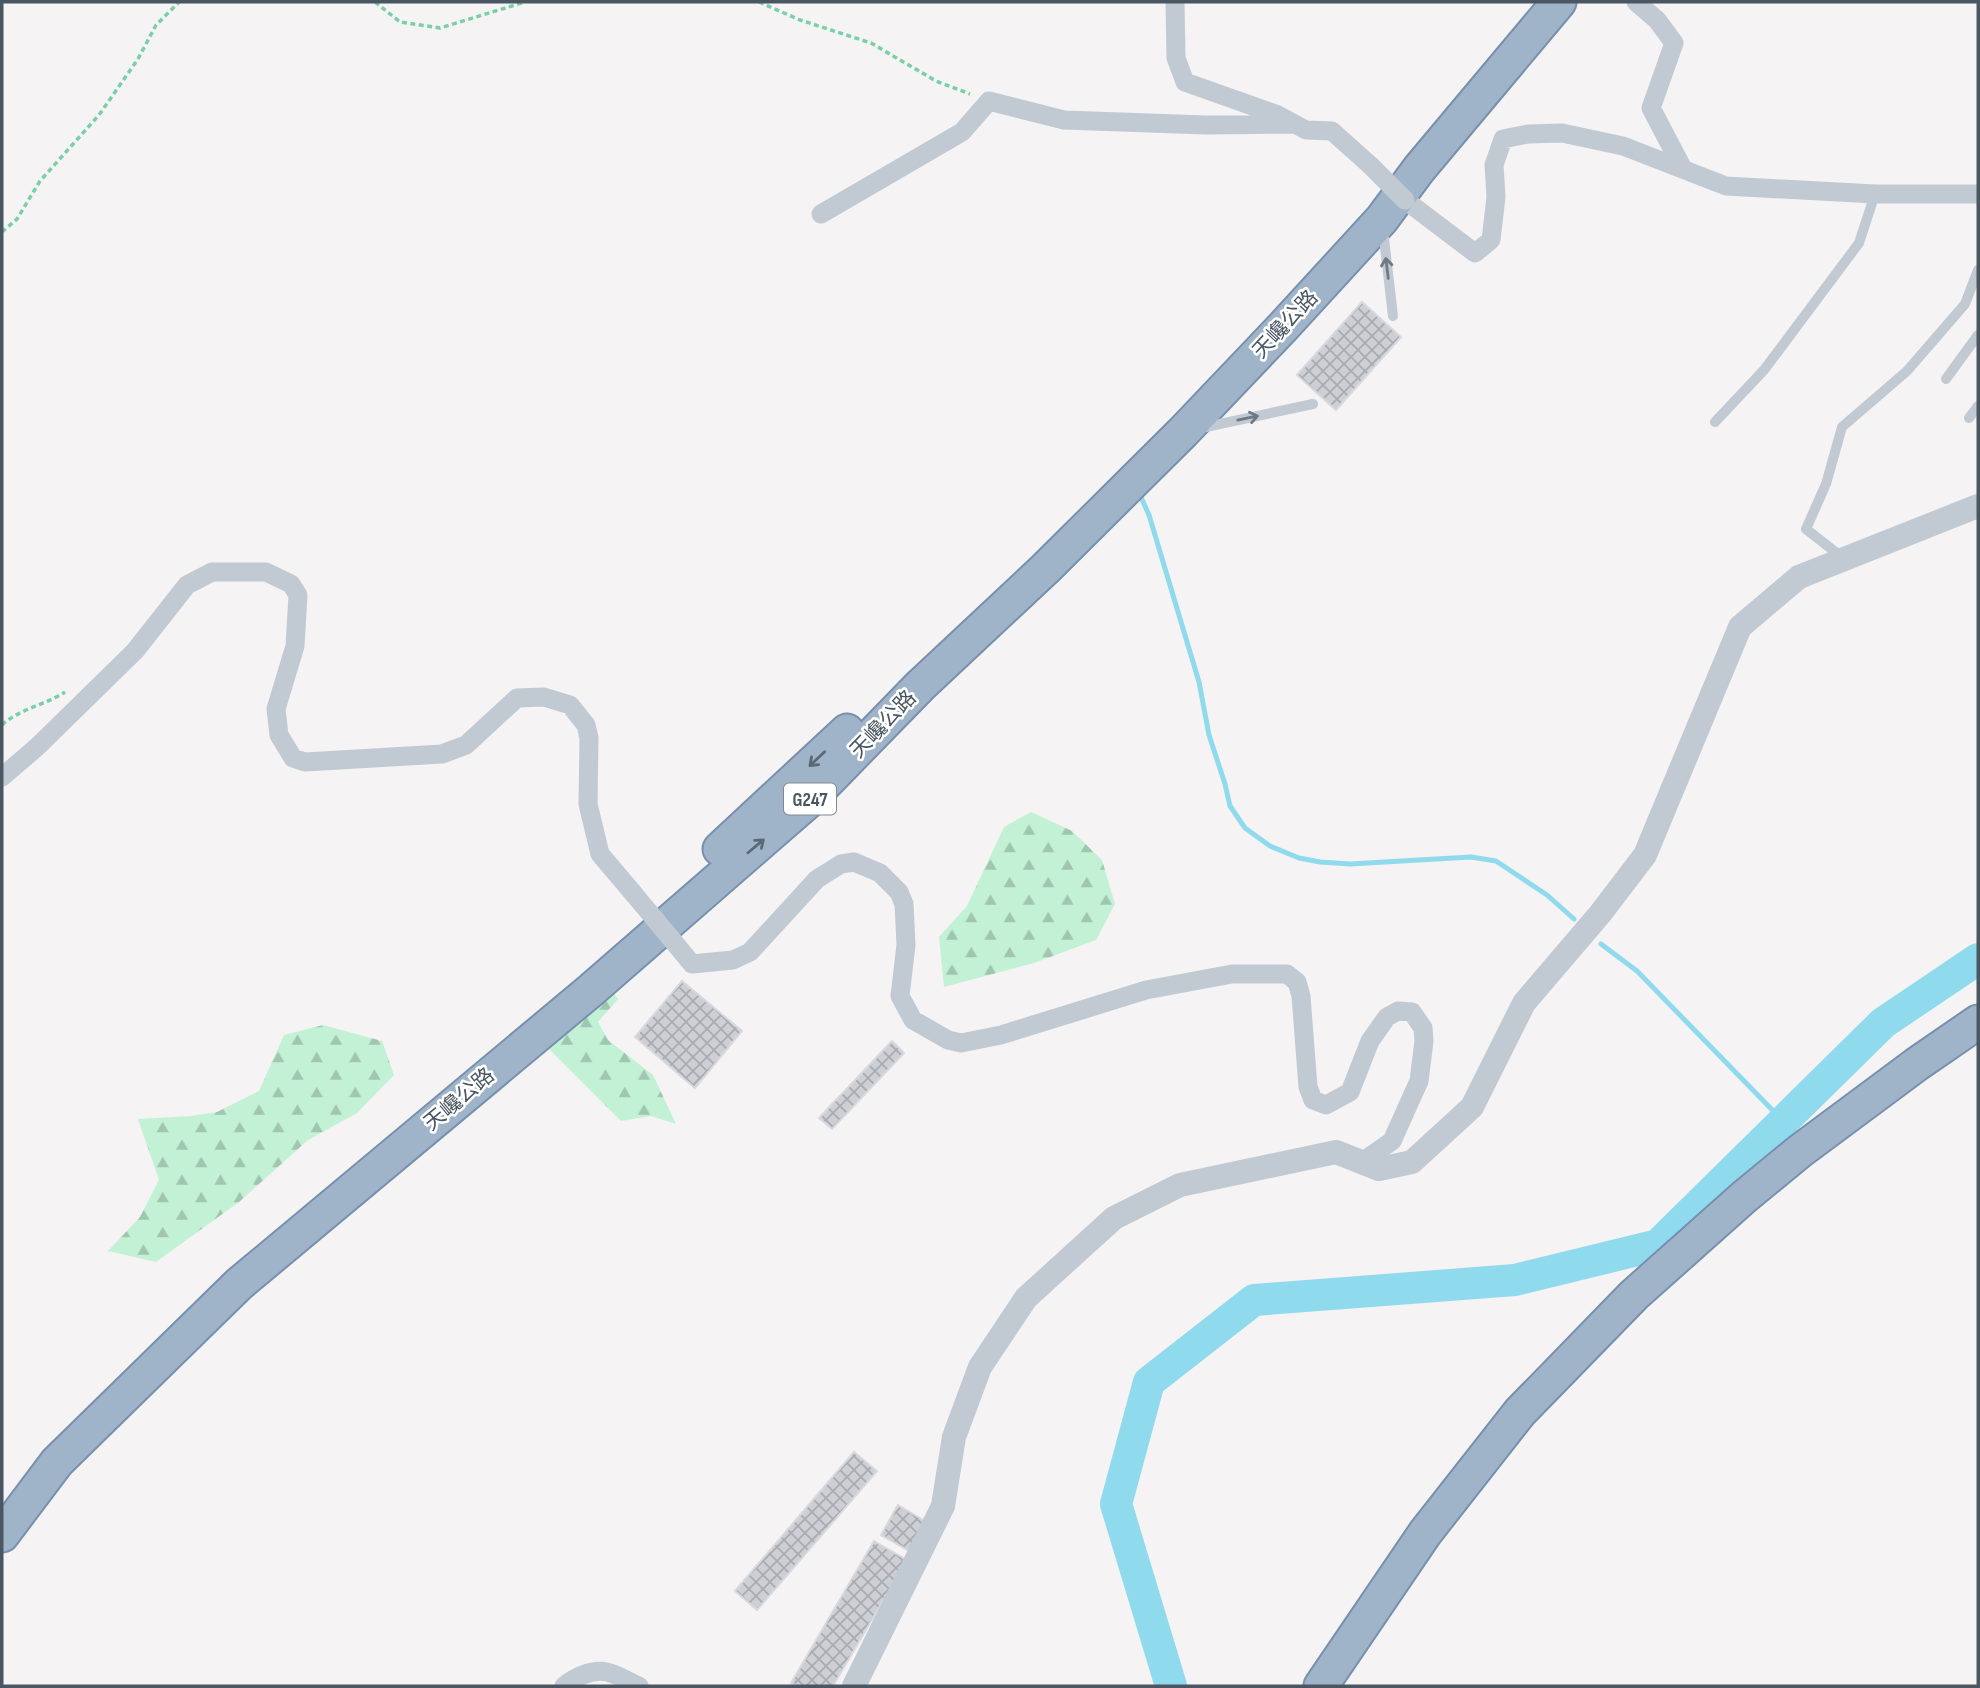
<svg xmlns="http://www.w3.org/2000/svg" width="1980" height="1688" viewBox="0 0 1980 1688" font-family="'Sofia Sans Condensed','Noto Sans SC',sans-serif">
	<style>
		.forest { fill: url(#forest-firs) }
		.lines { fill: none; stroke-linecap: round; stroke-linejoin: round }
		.stream { stroke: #90daee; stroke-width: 5 }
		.river { stroke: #90daee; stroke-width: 32 }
		.building { fill: url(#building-cross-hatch); stroke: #d7d9de; stroke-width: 2 }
		.trunk-casing { stroke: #7690ad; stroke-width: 37 }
		.path { stroke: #7ad0a6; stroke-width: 3.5; stroke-dasharray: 5 3.5; stroke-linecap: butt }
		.service { stroke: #c1cad2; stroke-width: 10 }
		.minor { stroke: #c1cad2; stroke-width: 19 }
		.tertiary { stroke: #c1cad2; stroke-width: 24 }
		.trunk { stroke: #9fb4c9; stroke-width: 33 }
		.minor-bridge { stroke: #c1cad2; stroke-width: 19 }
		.oneway { stroke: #6e7983 }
		.oneway2 { stroke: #5b6976 }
		.labels { text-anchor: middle; stroke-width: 5; stroke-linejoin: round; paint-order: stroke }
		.shield { fill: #fff; stroke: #808990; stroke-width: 2 }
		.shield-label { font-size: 19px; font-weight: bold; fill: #4a5661 }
		.street-label { font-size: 21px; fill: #4a5661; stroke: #fff }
	</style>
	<defs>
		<pattern id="forest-firs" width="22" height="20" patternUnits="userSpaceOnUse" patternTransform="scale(1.75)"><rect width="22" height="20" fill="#c3f1d5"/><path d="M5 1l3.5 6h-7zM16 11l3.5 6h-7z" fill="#a0c6b0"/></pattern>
		<pattern id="building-cross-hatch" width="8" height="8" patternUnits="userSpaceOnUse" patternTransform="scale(1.75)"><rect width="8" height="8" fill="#cdcfd5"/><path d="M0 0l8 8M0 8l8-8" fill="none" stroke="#a8abb0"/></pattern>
	</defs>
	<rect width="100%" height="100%" fill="#f5f3f3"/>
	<path class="forest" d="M1031,812L1072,831L1102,860L1115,904L1096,940L1034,963L944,987L939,937L967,906L1004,827Z
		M611,989L618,999L598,1022L608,1040L653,1075L676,1124L651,1116L621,1121L546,1046Z
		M323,1025L382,1041L394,1075L357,1113L308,1140L239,1202L156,1262L108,1251L140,1217L159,1180L138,1119L191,1116L217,1112L259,1091L284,1035Z"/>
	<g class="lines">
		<path class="stream" d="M1140,495L1149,515L1199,682L1209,735L1225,784L1230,806L1245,828L1270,846L1299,858L1320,862L1350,864L1471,857L1496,861L1547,895L1574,919
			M1601,944L1637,971L1783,1121"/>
		<path class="river" d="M1171,1686L1116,1504L1149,1382L1254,1300L1515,1280L1658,1245L1883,1023L1978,959"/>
	</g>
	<path class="building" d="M1362,302L1401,337L1336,410L1297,375Z
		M682,981L742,1031L695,1088L635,1037Z
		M892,1041L904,1053L832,1129L819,1118Z
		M854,1452L877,1471L757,1610L735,1591Z
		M898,1505L928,1523L911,1552L881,1535Z
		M874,1541L907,1560L833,1686H797L791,1683Z"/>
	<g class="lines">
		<defs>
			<path id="trunk" d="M720,849L847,731
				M2,1535L57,1462L239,1284L590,991L806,803L920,686L1045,569L1183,432L1283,327L1382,219L1419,169L1559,2
				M1321,1686L1425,1533L1520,1412L1634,1295L1744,1197L1800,1151L1917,1064L1978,1022"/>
		</defs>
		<use href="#trunk" class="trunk-casing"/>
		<path class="path" d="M375,2L400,22L440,28L525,2
			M759,2L800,20L871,43L936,81L970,94
			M2,232L17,219L40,181L99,115L138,59L156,25L179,2
			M2,725C19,709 45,705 65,692"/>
		<path class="service" d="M1383,230L1393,316
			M1946,379L1978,335
			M1969,418L1978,406
			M1715,422L1764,370L1859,243L1875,194
			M1201,428L1313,404
			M1843,558L1806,529L1826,484L1842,427L1907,371L1965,304L1978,270"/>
		<path class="minor" d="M1175,2L1176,58L1185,82L1278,115L1306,130L1332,131L1371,166
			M1636,2L1657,20L1674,43L1651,108L1683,169
			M1405,200L1475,253L1491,240L1496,197L1494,165L1503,139L1528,134L1562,133L1623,146L1726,186L1875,194H1978
			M821,214L962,132L989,101L1064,120L1206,125L1294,124
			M2,777L37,747L135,651L187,585L212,572H266L291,584L298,595L295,646L276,709L279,735L293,758L305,762L442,754L466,745L517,698L544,697L570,705L586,725L589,738L588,804L600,854L633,893
			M673,941L692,964L733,960L750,952L817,879L841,864L854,862L880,873L899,892L904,904L906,945L900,996L913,1020L948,1040L961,1043L1001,1035L1146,990L1232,974H1287L1297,982L1301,996L1308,1087L1313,1100L1326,1105L1350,1092L1370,1041L1387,1017L1398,1011L1412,1012L1423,1028L1424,1041L1419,1081L1392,1141L1362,1162
			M564,1686C575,1677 592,1669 607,1672C617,1674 629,1682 639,1686"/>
		<path class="tertiary" d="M854,1686L943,1506L954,1437L980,1367L1026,1298L1114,1218L1180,1185L1336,1152L1379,1169L1412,1162L1472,1107L1524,1003L1600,914L1645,855L1740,627L1799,577L1978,506"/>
		<use href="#trunk" class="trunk"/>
		<path class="minor-bridge" d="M1371,166L1405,200
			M633,893L673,941"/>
	</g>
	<defs><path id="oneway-shaft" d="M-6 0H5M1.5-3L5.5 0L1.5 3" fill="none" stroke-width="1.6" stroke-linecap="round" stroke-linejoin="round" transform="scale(1.75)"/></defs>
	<g class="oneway">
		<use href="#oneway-shaft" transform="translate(1387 268) rotate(-97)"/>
		<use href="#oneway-shaft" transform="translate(1248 418) rotate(-12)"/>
	</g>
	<g class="oneway2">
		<use href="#oneway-shaft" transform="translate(817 759) rotate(137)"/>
		<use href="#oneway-shaft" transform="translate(756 846) rotate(-40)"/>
	</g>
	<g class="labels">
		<rect class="shield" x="784" y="783.5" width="52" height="31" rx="5"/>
		<g class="shield-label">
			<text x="810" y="806">G247</text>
		</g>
		<g class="street-label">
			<text transform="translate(1285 324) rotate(-47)" y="7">天巉公路</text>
			<text transform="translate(883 724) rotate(-46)" y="7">天巉公路</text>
			<text transform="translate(459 1099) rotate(-40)" y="7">天巉公路</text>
		</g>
	</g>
	<rect width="1980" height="1688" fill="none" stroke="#4a5661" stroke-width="7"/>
</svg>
